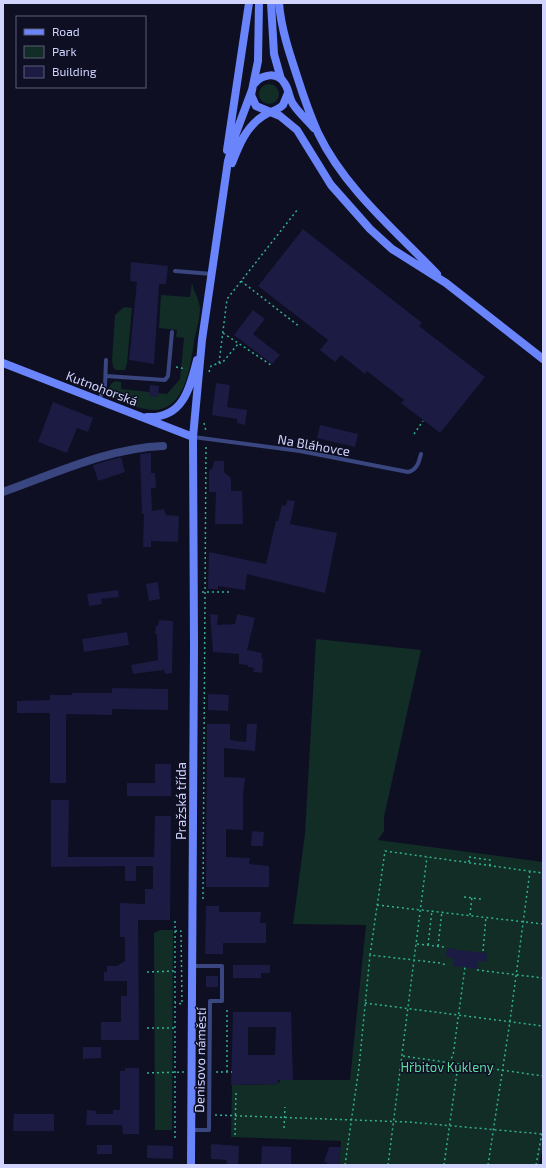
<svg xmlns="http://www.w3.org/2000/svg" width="546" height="1168" viewBox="0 0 546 1168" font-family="'Exo 2',sans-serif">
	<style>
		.green { fill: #122c26 }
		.building { fill: #1b1b43; fill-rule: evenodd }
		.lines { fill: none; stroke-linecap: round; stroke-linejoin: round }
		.path { stroke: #31b290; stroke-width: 1.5; stroke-dasharray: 2 3; stroke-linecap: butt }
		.lane { stroke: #3a4680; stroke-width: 4 }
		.street { stroke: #3a4680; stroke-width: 8 }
		.secondary { stroke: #6a84fb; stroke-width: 8 }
		.labels { text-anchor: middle; stroke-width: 3; stroke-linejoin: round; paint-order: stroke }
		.street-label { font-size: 13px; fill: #d1d5fe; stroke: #0e0f23 }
		.park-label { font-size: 13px; fill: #5fdca4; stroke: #0e0f23 }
	</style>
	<rect width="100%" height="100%" fill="#0e0f23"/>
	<path class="green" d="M259 94a10 10 0 1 1 20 0a10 10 0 1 1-20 0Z
		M192,282C193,291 199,298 200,308C200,319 196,331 194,342C190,369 184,417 146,409C133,407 115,402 108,390L111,384L115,381L121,382V389L167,394L180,379L184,338L176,337L177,330L159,328L161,295L190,297Z
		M124,307L132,308L127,364L125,370H116L113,367L112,360L115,315Z
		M316,639L421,650L384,817V831L378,840L543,862V1145L539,1165H339L341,1141L231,1137L232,1085L278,1084L280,1080H350L366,925L293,924L305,834Z
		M160,930H173L172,1130H155L154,933Z"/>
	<path class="building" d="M303,229L422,323L419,326L485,377L440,433L401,403L404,400L367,371L365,374L341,355L335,362L320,350L328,340L258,286Z
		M131,262L168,266L166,284H159L154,364L129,360L137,282L130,281Z
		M253,310L265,319L253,334L280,355L272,364L234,335Z
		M216,383L230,385L227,407L247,410L245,425L237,423V419L212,415Z
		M150,385L159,386L158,397L149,396Z
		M53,402L93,418L88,432L77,428L67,453L38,442Z
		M320,425L358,434L355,447L317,438Z
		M151,453V473H155L156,488H151L152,511L164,509L166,515L179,516L178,542L151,541V547H143L144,514H142L140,454Z
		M121,457L125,472L98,481L93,465Z
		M214,461H224V472L231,478V491H242L243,524H215L216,492H209V471L213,467Z
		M287,500L295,501L290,524L337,533L325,593L247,574L245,590L218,586V589H208L209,552L266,564L276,521H278L282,505L286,506Z
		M158,582L160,599L149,601L146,584Z
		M118,590L119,597L101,599L102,604L89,606L87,594Z
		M210,614L218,615L217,625L235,624L237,614L255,618L247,650L262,653L261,658H263L262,673L253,672L254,668L248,667V665L239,664V654L213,652Z
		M159,620L173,621L172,673L165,674L164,670L133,674L131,665L158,660L157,634H155L156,626H158Z
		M127,632L129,645L84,652L82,639Z
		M112,688L168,689V710L112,709V715L66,714V783H50V713H17V701L50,700V695H72V693H112Z
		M208,694L229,695L228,711L208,710Z
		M207,724H230V740L246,742L247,724H257L255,751L224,748V777L245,778L243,794V830L226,829V857L250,858L249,864L269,866V887H206Z
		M155,764H171V796H127V783H155Z
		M51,800H69L68,857H154L155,816H171L170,920H138L139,1040H101V1022H121V996H127V981H104V972H107V966H117L125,961V937H120V903L145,904V889H153V866H136V881H125V866L51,867Z
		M252,831L264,832L263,846H251Z
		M206,906H219V912H261L260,923H266V943H223V954H205Z
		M447,948L456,949V950L487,953L486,962L478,961V969L453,966L454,958L446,957Z
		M233,965H270V973H261V978H233Z
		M206,976H218V987H206Z
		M233,1012H291L293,1080H278V1084L231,1085ZM248,1027H276L275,1055H248Z
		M83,1047H101V1058L83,1059Z
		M125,1068H139V1134H123L122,1125H86L87,1110L97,1111L96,1114H113V1110H120V1071H125Z
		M14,1114H54V1131H13Z
		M211,1144L239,1146L238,1165H226L227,1160L211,1159Z
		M97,1145H112V1154H97Z
		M147,1145L173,1146V1159L147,1158Z
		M262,1146L291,1147V1165H261Z
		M329,1147H341L339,1165H327V1162H324Z"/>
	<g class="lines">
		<path class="path" d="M241,281L300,327
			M223,333L271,365
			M219,363H222L238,344
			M176,367L186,369
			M209,372L211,366L219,363L227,299L298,209
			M204,423L206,431
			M414,434L423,421
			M202,592H230
			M469,862V857L490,860V865
			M464,897L481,899
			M203,899L206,445
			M377,905L543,924
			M470,915L472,897
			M175,921V1139
			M175,931H181L182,1004L175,1003
			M417,944L444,947
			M428,945L432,910
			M438,946L442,911
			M483,951L486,917
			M370,955L385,851L543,873
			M477,970L543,978
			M147,972L175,971
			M365,1003L543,1026
			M147,1028H175
			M403,1056L543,1076
			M448,1062L453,1056L465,967
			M216,1072H232
			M227,1072V1009
			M147,1073L184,1072
			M215,1115L409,1122L542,1134
			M284,1128L285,1107
			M235,1135L236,1091
			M345,1165L359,1067L370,955L440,963L446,965
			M388,1165L427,857
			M444,1165L458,1065
			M488,1165L510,1021L530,871
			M536,1165L543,1128"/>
		<path class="lane" d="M175,271L212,274
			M106,376L165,380L168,376L172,332
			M99,400L105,386L106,360
			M193,437L300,451L408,472C417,470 419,462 421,454
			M192,1130H209L210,1001H222V966H192"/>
		<path class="street" d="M3,492C54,474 108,448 163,446"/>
		<path class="secondary" d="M259,3L258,61L251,95L256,106L280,116L297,130L331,185L370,229L392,249L446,283L543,359
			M271,3L274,54L281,79
			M279,3C281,28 289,52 297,76C303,95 310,115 318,133C345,189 395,230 437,274
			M254,84C262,74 278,71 285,84C289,90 289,98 293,104C299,113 307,120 314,128
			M227,150L249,3
			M232,163C239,145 246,127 263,116C270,111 277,111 283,105L288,93
			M3,363L193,437
			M147,417C183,419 190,388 197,360
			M191,1165L194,646L193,437L202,340L228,161L236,133L252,90"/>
	</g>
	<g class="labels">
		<g class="street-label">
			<text transform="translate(102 388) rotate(21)" y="5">Kutnohorská</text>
			<text transform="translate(314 445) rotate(10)" y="5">Na Bláhovce</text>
			<text transform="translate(181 801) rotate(-90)" y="5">Pražská třída</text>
			<text transform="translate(200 1060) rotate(-89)" y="5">Denisovo náměstí</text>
		</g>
		<g class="park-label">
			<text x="447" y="1072">Hřbitov Kukleny</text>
		</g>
	</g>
	<rect width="546" height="1168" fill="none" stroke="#d1d5fe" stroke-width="8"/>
	<rect x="16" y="16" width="130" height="72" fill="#0e0f23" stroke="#5c5e7b"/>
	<rect x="24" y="29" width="20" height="6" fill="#6a84fb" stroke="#5c5e7b"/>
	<text x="52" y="36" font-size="12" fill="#d1d5fe">Road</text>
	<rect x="24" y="46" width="20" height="12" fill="#122c26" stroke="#5c5e7b"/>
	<text x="52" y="56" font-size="12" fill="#d1d5fe">Park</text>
	<rect x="24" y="66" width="20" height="12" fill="#1b1b43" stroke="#5c5e7b"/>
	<text x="52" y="76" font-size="12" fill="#d1d5fe">Building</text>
</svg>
